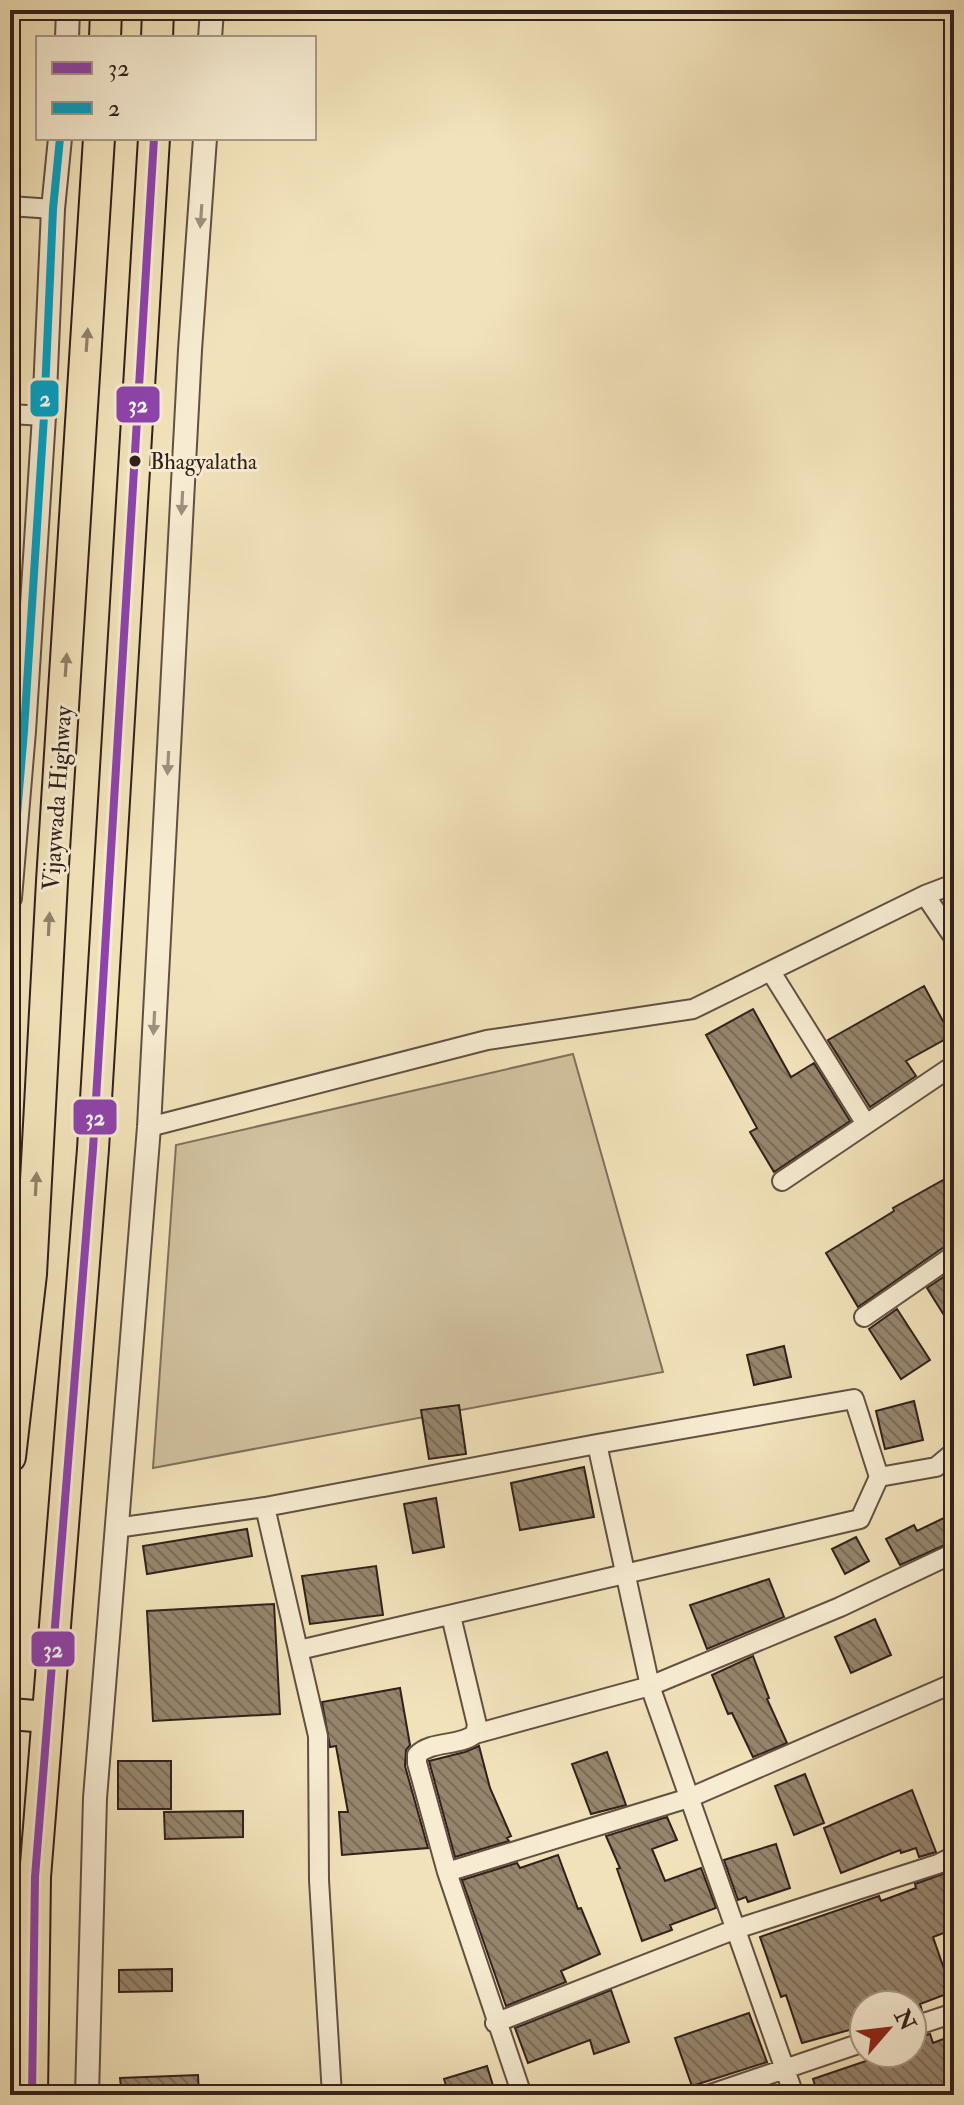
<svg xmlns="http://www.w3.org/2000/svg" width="964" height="2105" viewBox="0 0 964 2105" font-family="'IM FELL Double Pica',serif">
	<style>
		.grass { fill: #d1c19f; stroke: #82705c; stroke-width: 2 }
		.building { fill: url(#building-back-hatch); stroke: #32201a; stroke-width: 2 }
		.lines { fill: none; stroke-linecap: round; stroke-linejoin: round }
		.minor-casing { stroke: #625042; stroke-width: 22 }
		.tertiary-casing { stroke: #625042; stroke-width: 26 }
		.trunk-casing { stroke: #32201a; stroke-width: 34 }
		.minor { stroke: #f7ecd2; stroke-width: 18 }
		.tertiary { stroke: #f7ecd2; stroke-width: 22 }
		.trunk { stroke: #f2e2ba; stroke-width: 30 }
		.bus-1-casing { stroke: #f7ecd2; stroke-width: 14 }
		.bus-2-casing { stroke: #f7ecd2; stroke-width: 14 }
		.bus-1 { stroke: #8e44ad; stroke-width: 8 }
		.bus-2 { stroke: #02a2c5; stroke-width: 8 }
		.oneway { fill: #9e907f }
		.oneway2 { fill: #92816a }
		.bus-dot { fill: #32201a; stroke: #f7ecd2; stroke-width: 3 }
		.labels { text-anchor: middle; stroke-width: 6; stroke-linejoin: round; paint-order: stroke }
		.bus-label { font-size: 22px; fill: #32201a; stroke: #f7ecd2; text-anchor: start }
		.street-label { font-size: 24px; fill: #32201a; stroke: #f7ecd2 }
		.line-badge { stroke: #f7ecd2; stroke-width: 3 }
		.badge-label { font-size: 22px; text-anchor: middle; font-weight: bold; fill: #fff }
	</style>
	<defs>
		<pattern id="building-back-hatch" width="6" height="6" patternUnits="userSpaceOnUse" patternTransform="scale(2)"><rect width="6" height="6" fill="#96856d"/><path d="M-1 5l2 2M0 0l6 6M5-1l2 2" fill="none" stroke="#7b6c59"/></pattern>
	</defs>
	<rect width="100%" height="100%" fill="#f2e2ba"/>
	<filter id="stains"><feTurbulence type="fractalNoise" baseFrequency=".0025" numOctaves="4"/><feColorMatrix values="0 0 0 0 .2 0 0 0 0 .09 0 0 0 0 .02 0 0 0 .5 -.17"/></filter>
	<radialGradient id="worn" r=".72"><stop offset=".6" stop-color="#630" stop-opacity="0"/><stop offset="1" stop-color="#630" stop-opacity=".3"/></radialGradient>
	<path class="grass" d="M573,1054L663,1372L153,1468L176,1145Z"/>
	<path class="building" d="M924,986L951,1036L906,1061L916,1076L870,1107L828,1040Z
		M753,1009L791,1077L814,1063L850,1121L774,1172L750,1132L757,1128L706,1035Z
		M954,1174V1243L947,1245L858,1307L826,1253L894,1211L893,1208Z
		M954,1270V1331L927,1288Z
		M897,1309L930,1360L901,1379L869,1329Z
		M784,1346L791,1377L754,1385L747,1355Z
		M914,1401L923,1440L885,1449L876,1411Z
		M459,1405L466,1454L429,1459L421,1410Z
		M584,1467L594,1517L520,1530L511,1483Z
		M436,1498L444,1547L413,1553L404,1504Z
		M954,1513V1541L900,1565L886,1539L914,1525L917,1531Z
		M247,1529L252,1556L147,1574L143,1546Z
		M856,1537L869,1561L845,1574L832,1549Z
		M376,1566L383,1615L310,1624L302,1576Z
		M769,1579L784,1617L707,1649L690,1605Z
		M274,1604L280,1714L153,1721L147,1611Z
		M875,1619L891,1655L851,1673L835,1637Z
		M753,1656L769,1698L767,1699L787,1743L753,1757L732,1713L728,1714L712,1675Z
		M400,1688L410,1745L406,1750L405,1766L428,1848L342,1855L339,1812H348L336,1746L330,1747L322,1702Z
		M479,1746L490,1788L511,1836L507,1838L509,1841L455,1857L429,1761L465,1752Z
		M607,1752L626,1805L591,1814L572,1764Z
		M118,1761H171V1809H118Z
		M805,1774L824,1823L794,1835L775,1786Z
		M912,1790L936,1852L919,1857L916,1848L901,1853L900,1850L841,1873L824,1828Z
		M243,1811V1837L165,1839L164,1812Z
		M667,1817L677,1840L652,1849L665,1881L701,1868L716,1908L670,1925L672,1930L642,1941L617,1869L620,1868L606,1836Z
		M776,1844L790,1888L748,1902L746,1897L738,1900L724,1860Z
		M558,1855L578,1909L581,1908L600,1954L561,1971L566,1982L506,2006L462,1880L517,1863L520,1868Z
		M954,1870V1929L933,1937L952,1992L920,2004L922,2011L912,2014V2005H864V2026L802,2043L786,1995L781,1997L760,1937L879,1896L881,1901L916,1888L915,1884Z
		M172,1969V1991L119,1992V1970Z
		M611,1990L629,2042L594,2054L590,2040L528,2063L515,2028Z
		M749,2013L767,2062L692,2086L675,2038Z
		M930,2034L933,2043L954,2035V2095H818L813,2079L875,2058L873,2053H912V2039Z
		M487,2066L495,2092L484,2095H449L444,2079Z
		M198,2075L199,2095H122L120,2078Z"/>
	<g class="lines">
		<defs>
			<path id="minor" d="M10,206L53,209
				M10,414L44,416
				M925,895L954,938
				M771,972L866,1124
				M149,1127L487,1040L693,1009L925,895L954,884
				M782,1181L954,1065
				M864,1317L954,1255
				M597,1444L650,1686L794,2095
				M879,1477L936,1467L954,1452
				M265,1507L318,1736L319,1880L332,2095
				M116,1528L265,1507L597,1444L854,1399L879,1477L860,1519L299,1650
				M451,1616L477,1725L475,1734C459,1747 432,1740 417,1755V1763L447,1872L522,2095
				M475,1734L650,1686L840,1607L954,1553
				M447,1872L689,1798L954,1683
				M495,2023L736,1929L938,1864L954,1856
				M912,2027L954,2013
				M708,2095L864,2042"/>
			<path id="tertiary" d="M67,38L68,10
				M210,38L212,10
				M10,898L24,731L44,416L53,209L60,138
				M87,2095L95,1798L149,1127L190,350L205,138"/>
			<path id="trunk" d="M105,38L106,10
				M157,38L158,10
				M10,1457L31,1274L52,881L99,138
				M10,1714L47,1717
				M32,2095L35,1877L93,1149L154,138"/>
		</defs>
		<use href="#minor" class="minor-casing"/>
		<use href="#tertiary" class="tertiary-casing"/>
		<use href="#trunk" class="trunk-casing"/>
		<use href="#minor" class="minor"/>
		<use href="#tertiary" class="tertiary"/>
		<use href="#trunk" class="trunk"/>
		<defs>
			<path id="bus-1" d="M32,2095L35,1877L93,1149L154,138"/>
			<path id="bus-2" d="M10,898L24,731L44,416L53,209L60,138"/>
		</defs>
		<use href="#bus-1" class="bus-1-casing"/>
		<use href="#bus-2" class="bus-2-casing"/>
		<use href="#bus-1" class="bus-1"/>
		<use href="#bus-2" class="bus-2"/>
	</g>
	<defs><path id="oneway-solid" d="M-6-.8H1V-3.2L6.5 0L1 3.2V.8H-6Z" transform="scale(2)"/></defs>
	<g class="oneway">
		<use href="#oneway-solid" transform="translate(201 216) rotate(94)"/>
		<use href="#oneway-solid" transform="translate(182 503) rotate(93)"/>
		<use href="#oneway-solid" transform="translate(168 763) rotate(93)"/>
		<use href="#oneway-solid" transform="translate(154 1023) rotate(93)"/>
	</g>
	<g class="oneway2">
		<use href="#oneway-solid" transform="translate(87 340) rotate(-86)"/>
		<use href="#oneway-solid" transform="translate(66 665) rotate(-86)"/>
		<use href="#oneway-solid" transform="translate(49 924) rotate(-87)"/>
		<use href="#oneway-solid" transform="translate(36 1184) rotate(-87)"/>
	</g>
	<circle class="bus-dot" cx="135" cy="461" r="7"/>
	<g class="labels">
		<g class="bus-label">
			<text x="150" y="469">Bhagyalatha</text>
		</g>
		<g class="street-label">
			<text transform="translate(57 798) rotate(-86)" y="8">Vijaywada Highway</text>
		</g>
	</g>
	<g class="line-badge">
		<rect x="29" y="379" width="31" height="39" rx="8" fill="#02a2c5"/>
		<rect x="115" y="385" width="46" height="39" rx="8" fill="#8e44ad"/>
		<rect x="72" y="1098" width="46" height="38" rx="8" fill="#8e44ad"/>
		<rect x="30" y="1630" width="46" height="38" rx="8" fill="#8e44ad"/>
	</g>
	<g class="badge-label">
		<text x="45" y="406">2</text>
		<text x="138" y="412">32</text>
		<text x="95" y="1125">32</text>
		<text x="53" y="1657">32</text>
	</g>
	<rect width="964" height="2105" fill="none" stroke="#f2e2ba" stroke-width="40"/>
	<rect x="12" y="12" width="940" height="2081" fill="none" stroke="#32201a" stroke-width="4"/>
	<rect x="20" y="20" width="924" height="2065" fill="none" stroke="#32201a" stroke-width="2"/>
	<rect x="36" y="36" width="280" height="104" fill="#f7ecd2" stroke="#a89a88" stroke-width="2"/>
	<rect x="52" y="62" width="40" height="12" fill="#8e44ad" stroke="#a89a88" stroke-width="2"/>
	<text x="108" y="76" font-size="24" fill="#32201a">32</text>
	<rect x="52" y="102" width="40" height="12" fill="#02a2c5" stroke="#a89a88" stroke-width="2"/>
	<text x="108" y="116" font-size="24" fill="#32201a">2</text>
	<g transform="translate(888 2029) rotate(62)"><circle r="38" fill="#f7ecd2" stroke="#a89a88" stroke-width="2"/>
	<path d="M0-6L14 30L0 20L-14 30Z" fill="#8f2418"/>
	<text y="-12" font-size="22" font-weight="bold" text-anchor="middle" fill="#32201a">N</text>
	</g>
	<rect width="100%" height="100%" filter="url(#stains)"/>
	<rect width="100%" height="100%" fill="url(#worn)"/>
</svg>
